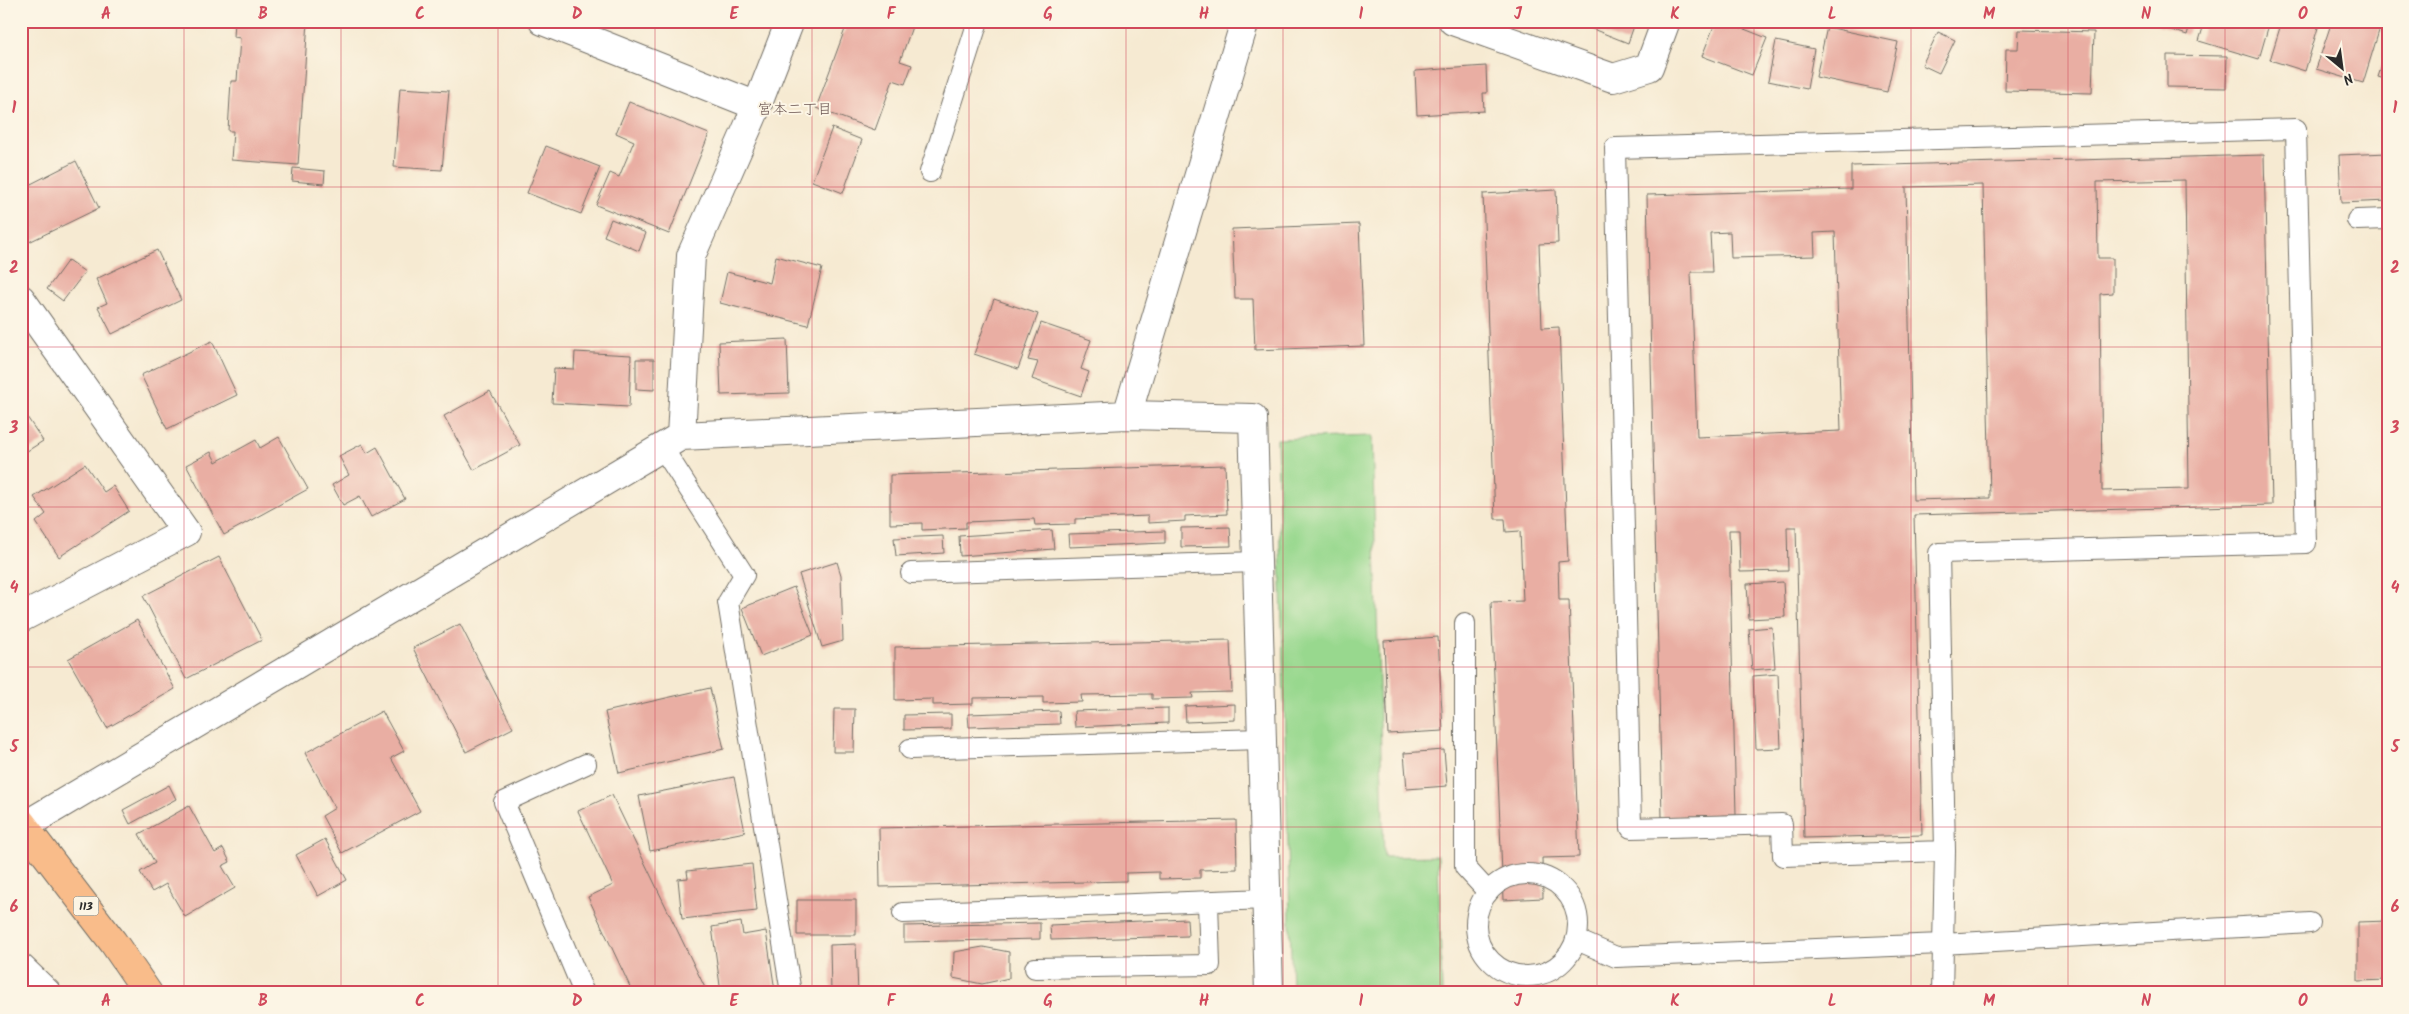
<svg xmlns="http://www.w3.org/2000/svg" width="2409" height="1014" viewBox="0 0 2409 1014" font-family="Kalam,'Klee One',sans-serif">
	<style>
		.green { fill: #98d88e; stroke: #62825c }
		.building { fill: #e9aea3; fill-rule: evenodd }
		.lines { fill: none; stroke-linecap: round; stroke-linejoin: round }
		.lane-casing { stroke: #726e65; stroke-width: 22 }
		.street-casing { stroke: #726e65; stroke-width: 30 }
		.primary-casing { stroke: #726e65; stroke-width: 30 }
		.lane { stroke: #fff; stroke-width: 20 }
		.street { stroke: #fff; stroke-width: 28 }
		.primary { stroke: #f9bc8a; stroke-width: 28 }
		.grid { fill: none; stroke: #d1495b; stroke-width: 1; stroke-opacity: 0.55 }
		.labels { text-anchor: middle; stroke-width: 4; stroke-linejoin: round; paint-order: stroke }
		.shield { fill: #fcf5e5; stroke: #6a6863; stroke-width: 1 }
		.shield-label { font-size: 12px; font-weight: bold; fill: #2b2b2b }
		.neighbourhood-label { font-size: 15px; fill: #6e5955; stroke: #fcf5e5 }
		.neatline { fill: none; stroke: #d1495b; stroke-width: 2 }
		.grid-label { font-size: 16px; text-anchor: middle; font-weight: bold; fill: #d1495b }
	</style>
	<rect width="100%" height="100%" fill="#fcf5e5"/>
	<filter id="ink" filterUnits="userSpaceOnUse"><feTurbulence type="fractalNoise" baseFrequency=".02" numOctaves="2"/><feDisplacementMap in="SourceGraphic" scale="10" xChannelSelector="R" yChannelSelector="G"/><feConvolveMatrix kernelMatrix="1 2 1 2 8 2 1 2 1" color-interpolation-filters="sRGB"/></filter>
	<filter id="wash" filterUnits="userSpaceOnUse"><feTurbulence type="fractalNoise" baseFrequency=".0096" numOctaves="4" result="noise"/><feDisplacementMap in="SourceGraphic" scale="20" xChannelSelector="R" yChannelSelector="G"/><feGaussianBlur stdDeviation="1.12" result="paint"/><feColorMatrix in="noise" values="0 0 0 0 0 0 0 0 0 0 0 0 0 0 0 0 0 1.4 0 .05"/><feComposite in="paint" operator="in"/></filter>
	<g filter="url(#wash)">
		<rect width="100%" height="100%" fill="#f6ead2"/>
		<path class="green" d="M1372,436L1384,857L1438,856L1442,993H1292L1277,439Z"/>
		<g id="blocks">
			<path class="building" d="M235,21H308L298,165L231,160L233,131H228L231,81H237L240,38L234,37Z
				M848,21H914L900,61L912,65L905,84L893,80L875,130L816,108Z
				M1582,21H1621L1634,26L1628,43L1580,24Z
				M1716,21H1724L1767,38L1752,75L1702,56Z
				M2144,21H2191L2187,35Z
				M2205,21H2270L2259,59L2199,41Z
				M2282,21H2320L2305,71L2270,60Z
				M2332,21H2382L2363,83L2316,69Z
				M1827,27L1898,42L1887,92L1816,77Z
				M2019,30L2094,32L2092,93L2005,91L2006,49H2018Z
				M1938,32L1955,40L1939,73L1922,65Z
				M1776,41L1814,49L1807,89L1768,81Z
				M2387,50H2388V80L2378,77Z
				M2167,55L2227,56L2226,88L2167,87Z
				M1486,66L1487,93H1483L1484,111L1417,115L1415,71Z
				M400,88L449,91L442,170L394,167Z
				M629,102L709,134L669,234L596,205L610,173L619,177L634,141L616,133Z
				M832,128L862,140L843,193L812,181Z
				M546,146L600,167L581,214L527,193Z
				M2388,153V201L2341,203L2339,155Z
				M2264,155L2272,505L1914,515L1922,835L1804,838L1796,527H1787L1788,571L1740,572L1739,530H1729L1736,815L1662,817L1647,195L1851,189V166ZM2185,180L2189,489L2102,491L2100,294L2113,293V258H2098L2097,182ZM1983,185L1990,498L1913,500L1906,187ZM1730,232L1731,258L1815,256L1814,233L1835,232L1841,431L1697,437L1691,272H1712L1710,233Z
				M76,161L99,208L29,242L21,226V189Z
				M293,168L325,171L324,184L292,181Z
				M1556,190L1558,243L1539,244L1542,328L1559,327L1568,561L1558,562L1559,600H1569L1579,857L1542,858L1543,898L1503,900L1491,602L1523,601L1520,531L1506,532L1505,519H1495L1483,194Z
				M611,219L646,233L639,251L604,236Z
				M1359,224L1364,346L1255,350L1253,299H1235L1232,229Z
				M157,250L181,300L112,334L98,307L107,303L96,279Z
				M776,256L822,268L808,325L720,303L727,272L770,283Z
				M68,260L85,272L63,301L47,289Z
				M994,299L1038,314L1018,369L974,354Z
				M1041,323L1091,340L1081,369L1089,372L1081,396L1032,379L1038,362L1028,360Z
				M787,339L789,393L721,395L719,342Z
				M212,341L237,395L167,429L141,375Z
				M575,352L631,355L629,407L552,403L554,368L574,369Z
				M636,359H654V390L636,389Z
				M490,391L520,445L474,470L444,416Z
				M21,408L43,441L21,455Z
				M279,437L308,489L224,535L186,465L211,452L216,462L256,440L260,448Z
				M362,444L367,453L377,447L405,499L371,517L360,496L343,505L332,485L349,475L339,456Z
				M85,464L104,492L113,486L129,511L59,557L36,522L46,514L34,497Z
				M1225,465L1227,514L1185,516V521L1148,523V516L1075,519V524L1035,525L1034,519L966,522V528L922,530V523L890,524V475Z
				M1230,527L1231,546L1181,547V528Z
				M1052,530L1054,549L960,556L959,536Z
				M1165,531V543L1069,547L1068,534Z
				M943,536L944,553L896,556L894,538Z
				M219,557L262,640L186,679L143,596Z
				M837,562L841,575L843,641L822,647L799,574Z
				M1783,582L1785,617L1749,619L1747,584Z
				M794,587L813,635L761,656L742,608Z
				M137,620L175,689L107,728L68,659Z
				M460,624L513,728L466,752L413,648Z
				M1772,627L1775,668L1752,670L1749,629Z
				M1438,637L1443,731L1388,734L1384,641Z
				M1230,640L1232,692L1192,693L1193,698L1152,699V694L1081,695L1082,702L1043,703V697L973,698V704L933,705V699L895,700V647Z
				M1778,674L1781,748L1756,749L1753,676Z
				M710,688L724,749L619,773L605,712Z
				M1235,704V720L1186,722L1185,706Z
				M1168,708V723L1075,727L1074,711Z
				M834,709H855L854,752H833Z
				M382,711L404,751L391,758L420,811L342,853L322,816L335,808L305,753Z
				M1059,711L1060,724L969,727L968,714Z
				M951,714V729L904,730V715Z
				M1444,750L1447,786L1407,789L1404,753Z
				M734,777L745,832L650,851L639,796Z
				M169,785L176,799L130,824L123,810Z
				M612,795L707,992L705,993H633L588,897L613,885L578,811Z
				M189,806L215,853L223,848L230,862L222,866L235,888L185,917L166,884L152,892L140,872L155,863L139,834Z
				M1236,820L1237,869L1200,870V878L1159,879V872L1126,873V881L880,887L879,828Z
				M325,839L347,880L318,896L296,855Z
				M752,864L757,911L682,919L678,879L688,878L687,871Z
				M797,900H856V935H797Z
				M1187,919L1188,936L1051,940L1050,925Z
				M2388,921V980L2358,981V922Z
				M741,922L743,935L766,931L775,991L721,993L712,927Z
				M1040,923V939L904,942V926Z
				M856,944L858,993H831L830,945Z
				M983,947L1009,952V978L982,984L953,978L954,952Z"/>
		</g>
	</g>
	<g filter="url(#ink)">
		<use href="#blocks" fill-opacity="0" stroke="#726e65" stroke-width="1"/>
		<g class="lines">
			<defs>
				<path id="lane" d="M930,172L978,21
					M2357,220L2388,219
					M662,447L744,575L728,602L791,993
					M911,573L1257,562
					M1465,623V867L1488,892
					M910,749L1262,739
					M1476 925a51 51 0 1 1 102 0a51 51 0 1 1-102 0Z
					M903,913L1266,899
					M1577,940L1616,957L1942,944L2310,923
					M1035,968L1210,965L1208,902
					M584,993L504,802L586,764
					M1942,993L1945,851L1939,553L2306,543L2296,129L1615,148L1631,828L1782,824L1783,856L1945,851"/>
				<path id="street" d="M543,21L757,106
					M1453,21L1613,78L1649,67L1666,21
					M21,299L186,532L21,618
					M1127,415L1245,21
					M681,436L691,256L757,106L790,21
					M24,826L681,436L1127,415L1253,418L1269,993
					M21,968L47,993"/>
				<path id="primary" d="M21,822L113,942L148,993"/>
			</defs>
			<use href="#lane" class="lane-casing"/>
			<use href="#street" class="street-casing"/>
			<use href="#primary" class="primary-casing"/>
			<use href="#lane" class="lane"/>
			<use href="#street" class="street"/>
			<use href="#primary" class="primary"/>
		</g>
	</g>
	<path class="grid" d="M184,21V993M341,21V993M498,21V993M655,21V993M812,21V993M969,21V993M1126,21V993M1283,21V993M1440,21V993M1597,21V993M1754,21V993M1911,21V993M2068,21V993M2225,21V993M21,187H2388M21,347H2388M21,507H2388M21,667H2388M21,827H2388"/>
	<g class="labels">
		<rect class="shield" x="73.5" y="896.5" width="25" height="19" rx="4"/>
		<g class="shield-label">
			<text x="86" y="910">113</text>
		</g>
		<g class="neighbourhood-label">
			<text x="795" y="114">宮本二丁目</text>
		</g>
	</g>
	<rect width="2409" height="1014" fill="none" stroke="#fcf5e5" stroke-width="55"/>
	<g transform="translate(2342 68) rotate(151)" stroke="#fcf5e5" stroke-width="4" paint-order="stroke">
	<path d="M0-4L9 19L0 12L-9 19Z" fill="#2b2b2b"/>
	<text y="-8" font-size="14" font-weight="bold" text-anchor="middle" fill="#2b2b2b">N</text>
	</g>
	<rect x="28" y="28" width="2354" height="958" class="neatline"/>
	<g class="grid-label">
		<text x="106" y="19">A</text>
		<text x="263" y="19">B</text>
		<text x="420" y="19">C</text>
		<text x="577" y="19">D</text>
		<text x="734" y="19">E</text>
		<text x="891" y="19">F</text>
		<text x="1048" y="19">G</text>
		<text x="1204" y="19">H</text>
		<text x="1361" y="19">I</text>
		<text x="1518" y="19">J</text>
		<text x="1675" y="19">K</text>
		<text x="1832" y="19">L</text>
		<text x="1989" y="19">M</text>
		<text x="2146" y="19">N</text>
		<text x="2303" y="19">O</text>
		<text x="14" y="113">1</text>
		<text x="2395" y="113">1</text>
		<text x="14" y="273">2</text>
		<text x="2395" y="273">2</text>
		<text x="14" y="433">3</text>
		<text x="2395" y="433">3</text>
		<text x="14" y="593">4</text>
		<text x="2395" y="593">4</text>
		<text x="14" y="752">5</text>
		<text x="2395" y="752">5</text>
		<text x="14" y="912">6</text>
		<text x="2395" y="912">6</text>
		<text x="106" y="1006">A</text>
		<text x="263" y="1006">B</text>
		<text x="420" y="1006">C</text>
		<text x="577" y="1006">D</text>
		<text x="734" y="1006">E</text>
		<text x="891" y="1006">F</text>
		<text x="1048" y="1006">G</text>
		<text x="1204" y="1006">H</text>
		<text x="1361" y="1006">I</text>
		<text x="1518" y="1006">J</text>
		<text x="1675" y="1006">K</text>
		<text x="1832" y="1006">L</text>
		<text x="1989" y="1006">M</text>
		<text x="2146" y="1006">N</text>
		<text x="2303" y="1006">O</text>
	</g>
</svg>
